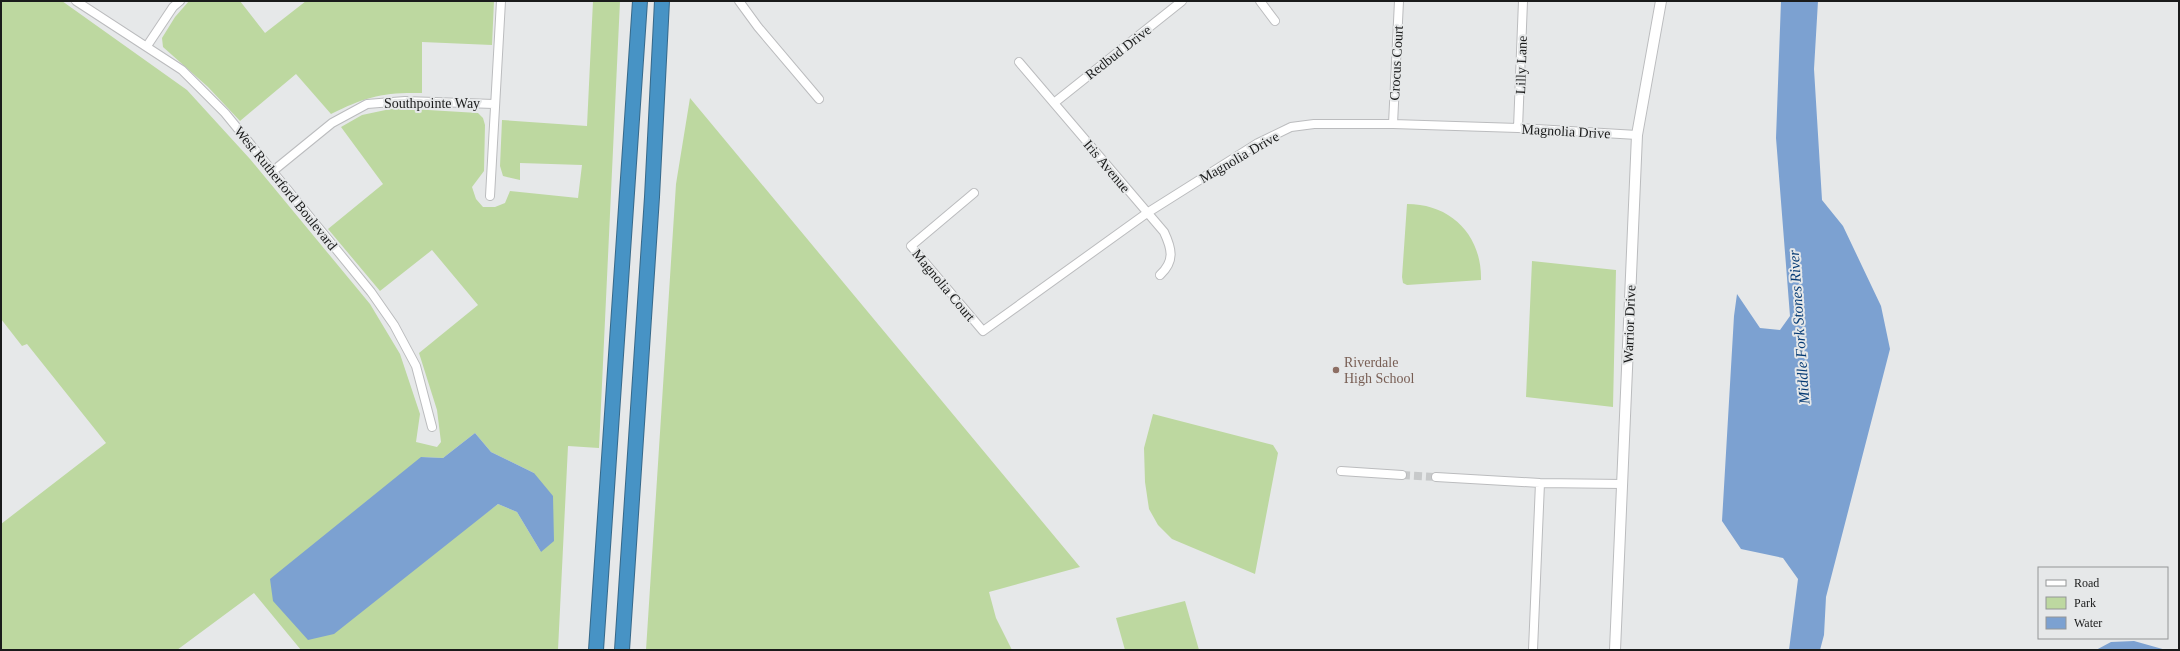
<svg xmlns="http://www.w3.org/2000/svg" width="2180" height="651" viewBox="0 0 2180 651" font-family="'Times New Roman',serif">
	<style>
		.green { fill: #bdd8a0; fill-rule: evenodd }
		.water { fill: #7ca1d1 }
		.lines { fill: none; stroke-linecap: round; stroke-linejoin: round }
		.minor-tunnel { stroke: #c7c9ca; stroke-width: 8; stroke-dasharray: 8 4; stroke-linecap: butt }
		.minor-casing { stroke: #bbbcbe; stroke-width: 10 }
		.tertiary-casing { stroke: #bbbcbe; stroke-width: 12 }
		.motorway-casing { stroke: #37698a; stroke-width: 16 }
		.minor { stroke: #fff; stroke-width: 8 }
		.tertiary { stroke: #fff; stroke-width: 10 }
		.motorway { stroke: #4793c5; stroke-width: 14 }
		.education-dot { fill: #8d6e63; stroke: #e6e8e9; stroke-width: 1.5 }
		.labels { text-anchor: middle; stroke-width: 4; stroke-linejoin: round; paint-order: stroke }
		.street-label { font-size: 14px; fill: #1a1b1b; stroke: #e6e8e9 }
		.education-label { font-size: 14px; fill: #785e54; stroke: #e6e8e9; text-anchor: start }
		.water-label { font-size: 15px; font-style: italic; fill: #053a74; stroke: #e6e8e9 }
	</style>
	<rect width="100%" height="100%" fill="#e6e8e9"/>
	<path class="green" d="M1,1H62L187,90L250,159L370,304L400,354L420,414L416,442L437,447L441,442L437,410L419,353L478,305L432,250L380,291L328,229L383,184L341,127L362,115L395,108L478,113L483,118L485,125L484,171L472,187L476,199L483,207H495L505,203L510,191L578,198L582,165L520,163V180L503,176L500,166L502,120L587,126L593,1H620L599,448L568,446L558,650H301L254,593L177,650H1V524L106,443L27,344L22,346L1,319ZM475,433L491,452L534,473L541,552L517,512L498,504L482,516L421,457L443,458Z
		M189,1H240L265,33L306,1H494L492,45L422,42V93C383,92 365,97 331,114L296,74L240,121L208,87L163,47L162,38L175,17Z
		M690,98L1080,567L989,592L996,618L1012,650H646L676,184Z
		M1407,204C1451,204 1482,235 1481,280L1407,285L1403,283L1402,277Z
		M1532,261L1616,270L1613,407L1526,397Z
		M1153,414L1273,445L1278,453L1255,574L1172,539L1158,525L1149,509L1145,482L1144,448Z
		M1185,601L1199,650H1125L1116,618Z"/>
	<path class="water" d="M1781,1H1818L1814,69L1822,200L1843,226L1881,306L1890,349L1826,597L1824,635L1820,650H1789L1798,579L1783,558L1741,549L1722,521L1734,316L1737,294L1760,328L1780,330L1790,316L1776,138Z
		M475,433L491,452L534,473L553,496L554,541L541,552L517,512L498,504L334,634L308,640L273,601L270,579L421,457L443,458Z
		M2134,641L2166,650H2096L2111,642Z"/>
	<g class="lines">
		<path class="minor-tunnel" d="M1402,475L1436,477"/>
		<defs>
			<path id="minor" d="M76,1L182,70L225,113L371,292L394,325L416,366L432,427
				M739,1L758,27L819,99
				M1260,1L1275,21
				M147,46L173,7L180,1
				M1019,62L1164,232C1172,249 1175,261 1160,275
				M1054,103L1182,1
				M1393,124L1399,1
				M1518,128L1523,1
				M273,171L332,123L367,104L405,101L494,104
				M974,193L911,246L983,331L1147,213L1258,143L1291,127L1314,124H1393L1518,128L1637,135
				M490,196L501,1
				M1341,471L1402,475
				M1436,477L1540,483L1623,484
				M1533,650L1540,483"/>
			<path id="tertiary" d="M1615,650L1637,135L1661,1"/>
			<path id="motorway" d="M596,650L640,1
				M622,650L652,197L662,1"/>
		</defs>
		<use href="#minor" class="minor-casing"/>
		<use href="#tertiary" class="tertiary-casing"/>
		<use href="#motorway" class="motorway-casing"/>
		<use href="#minor" class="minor"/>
		<use href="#tertiary" class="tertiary"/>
		<use href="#motorway" class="motorway"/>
	</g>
	<circle class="education-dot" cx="1336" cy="370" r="4"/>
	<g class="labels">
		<g class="street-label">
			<text transform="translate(1118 52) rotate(-38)" y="5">Redbud Drive</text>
			<text transform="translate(1396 63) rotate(-87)" y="5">Crocus Court</text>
			<text transform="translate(1521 65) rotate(-88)" y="5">Lilly Lane</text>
			<text x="432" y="108">Southpointe Way</text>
			<text transform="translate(1566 131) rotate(3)" y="5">Magnolia Drive</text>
			<text transform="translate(1239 157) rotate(-30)" y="5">Magnolia Drive</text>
			<text transform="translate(1107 166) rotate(50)" y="5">Iris Avenue</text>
			<text transform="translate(286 188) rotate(51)" y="5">West Rutherford Boulevard</text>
			<text transform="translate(944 285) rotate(50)" y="5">Magnolia Court</text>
			<text transform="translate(1629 324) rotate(-88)" y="5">Warrior Drive</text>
		</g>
		<g class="education-label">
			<text x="1344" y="367">Riverdale<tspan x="1344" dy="16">High School</tspan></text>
		</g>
		<g class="water-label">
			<text transform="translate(1799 327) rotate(-94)" y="5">Middle Fork Stones River</text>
		</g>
	</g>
	<rect width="2180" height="651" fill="none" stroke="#1a1b1b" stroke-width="4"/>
	<rect x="2038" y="567" width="130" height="72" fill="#e6e8e9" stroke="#949697"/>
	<rect x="2046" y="580" width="20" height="6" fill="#ffffff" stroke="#949697"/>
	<text x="2074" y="587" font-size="12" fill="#1a1b1b">Road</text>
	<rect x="2046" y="597" width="20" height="12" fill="#bdd8a0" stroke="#949697"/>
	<text x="2074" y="607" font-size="12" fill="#1a1b1b">Park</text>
	<rect x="2046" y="617" width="20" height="12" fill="#7ca1d1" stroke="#949697"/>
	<text x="2074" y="627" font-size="12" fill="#1a1b1b">Water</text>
</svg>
